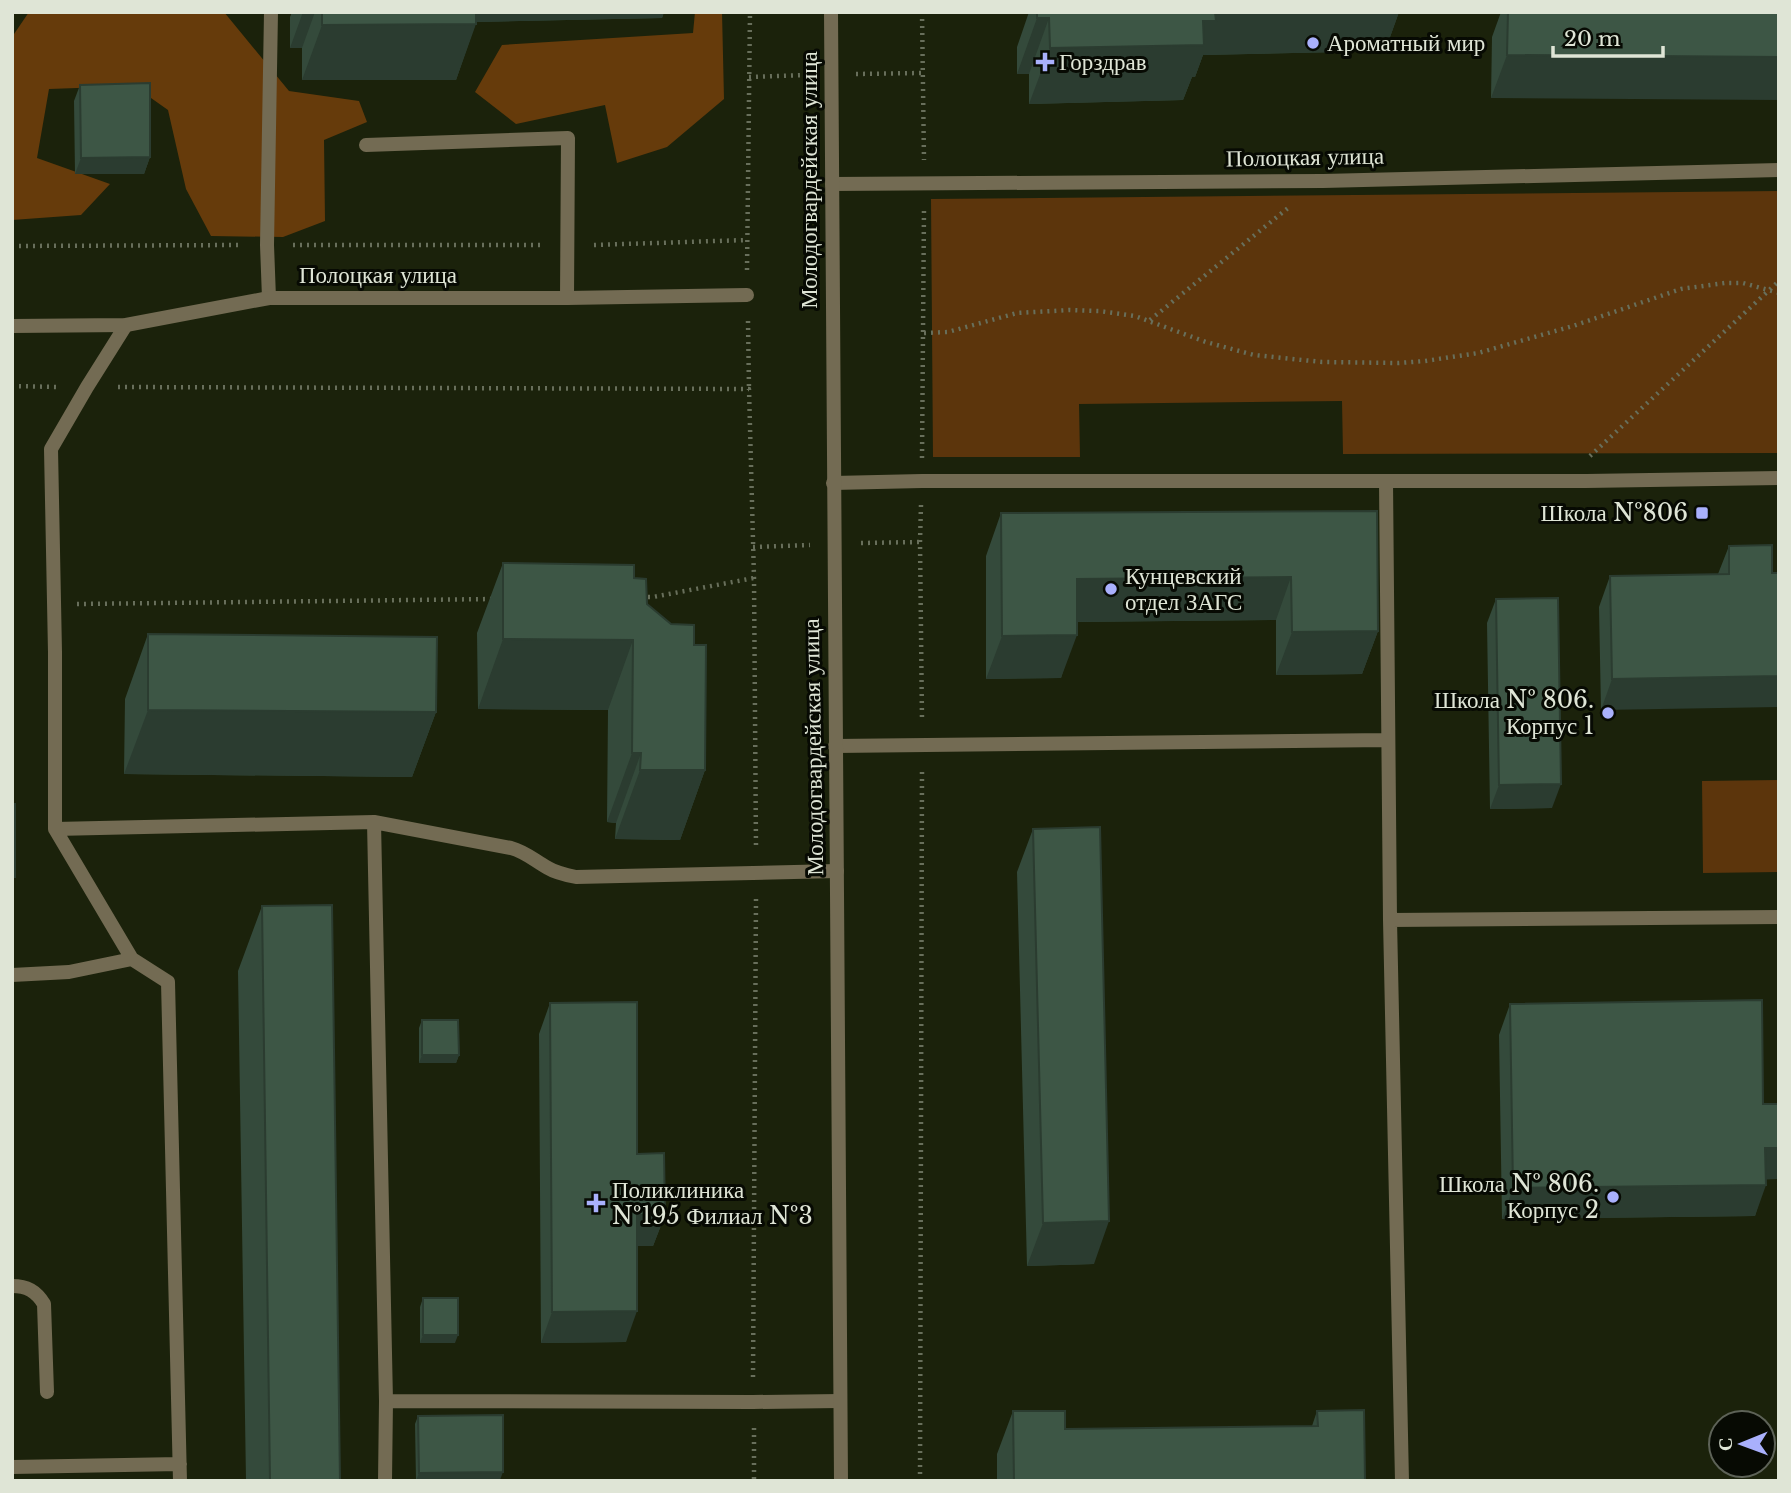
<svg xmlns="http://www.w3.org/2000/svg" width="1791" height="1493" viewBox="0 0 1791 1493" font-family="'Libre Baskerville',serif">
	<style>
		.green { fill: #5c350c }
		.forest { fill: #663b0b }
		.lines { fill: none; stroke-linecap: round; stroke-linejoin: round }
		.path { stroke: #686f5b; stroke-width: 4.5; stroke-dasharray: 2 5; stroke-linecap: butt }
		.service { stroke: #736b53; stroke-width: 14 }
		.minor { stroke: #736b53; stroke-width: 14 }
		.tertiary { stroke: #736b53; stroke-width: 14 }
		.wall { fill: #344a3b }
		.shaded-wall { fill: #2b3c30 }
		.building { fill: #3d5645; stroke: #2b3c30; stroke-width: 2 }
		.poi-dot { fill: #a9b0fc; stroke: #070a03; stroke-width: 2.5 }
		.labels { text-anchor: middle; stroke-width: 6; stroke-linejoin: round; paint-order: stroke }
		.poi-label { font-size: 23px; fill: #dfe5d6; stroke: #070a03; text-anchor: start }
		.street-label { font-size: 23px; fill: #dfe5d6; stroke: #070a03 }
	</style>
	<rect width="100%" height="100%" fill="#1b220b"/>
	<path class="green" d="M1779,191V453L1343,454L1342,401L1079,404L1080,457H933L931,199Z
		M1779,780V872L1703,873L1702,781Z"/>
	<path class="forest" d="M29,12H224L289,91L359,101L367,122L324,140L325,221L283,237L211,236L186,189L168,110L134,86L49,89L37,158L110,184L81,215L12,220V37Z
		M695,12H722L724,99L667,147L617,163L605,105L516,124L475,92L502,45L693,33Z"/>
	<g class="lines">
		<path class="path" d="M922,12L924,160
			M856,74L922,73
			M749,77L805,75
			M293,245H543
			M594,245L747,240
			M12,246L242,245
			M747,270L750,12
			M1150,320L1288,208
			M748,321L749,389
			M924,333L948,332L1017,313L1070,310L1099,311L1135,316L1206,342L1254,355L1322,362L1399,363L1425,361L1478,353L1573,326L1681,289L1725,283H1743L1779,293
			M12,386L57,387
			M118,387L749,389L754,578L756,848
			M1590,456L1779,281
			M922,458L924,208
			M921,505L920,542L922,720
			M861,543L920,542
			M753,547L810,545
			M641,597H653L754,578
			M77,604L495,599
			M753,1377L756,899
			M754,1428V1481
			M920,1481L922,771"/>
		<path class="service" d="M366,145L568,138L567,298
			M269,298L267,245L271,12
			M126,325L87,387L51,449L55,652V829L132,959L168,982L180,1481
			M1386,481L1390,920L1402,1481
			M835,746L1388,740
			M374,822L386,1401L385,1481
			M55,829L374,822L511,848C526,852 535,861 548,868C556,873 566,875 576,877L837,871
			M1390,920L1779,917
			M12,975L69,972L132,959
			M12,1286C27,1286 36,1291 44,1304L47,1392
			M386,1401L753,1402L840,1401
			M12,1467L180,1464"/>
		<path class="minor" d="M832,184L1323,181L1779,170
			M833,483L922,481H1586L1779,478"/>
		<path class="tertiary" d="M831,12L841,1481
			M12,326L126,325L269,298H567L747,295"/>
	</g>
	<path class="wall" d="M292,12H664L662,18L476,22L456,80H302V48H290V17Z
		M1029,12H1399L1385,51L1203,55L1195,77H1192L1183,100L1029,104V74H1017V47Z
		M1501,12H1779L1491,98L1492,37Z
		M80,85L150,157L144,174H75L74,101Z
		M1377,511L1378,631L1362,674L1276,675V620L1077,622L1061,678L986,679V556L1001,513Z
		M1729,546L1772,573L1601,710L1599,607L1610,576L1718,574Z
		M503,563L634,578L647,604L694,645L705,770L680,840L615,839L616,823L607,822L608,710L478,709L477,633Z
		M1496,599L1552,808L1490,809L1487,623Z
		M148,634L436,712L412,777L124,774L125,699Z
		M1033,829L1094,1264L1027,1266L1017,872Z
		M262,906L340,1481H246L238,971Z
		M550,1003L637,1154L665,1215L653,1246H637L626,1342L541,1343L539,1034Z
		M1510,1004L1763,1104H1779V1179H1766L1755,1216L1502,1219L1499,1035Z
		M422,1020L459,1055L456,1063H419V1028Z
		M423,1298L455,1343H420V1307Z
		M1013,1411L1065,1429L1312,1426L1317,1411L1365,1481H997V1454Z
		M418,1416L500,1480L416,1481L415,1424Z"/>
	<path class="shaded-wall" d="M303,12H315L302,48H290Z
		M468,12H664L662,18L475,22L476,24L456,80H302L322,25Z
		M1210,12H1399L1385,51L1203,55L1195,77H1192L1183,100L1029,104L1050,48Z
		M1037,18H1049L1029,74H1017Z
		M1507,55L1779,57V100L1491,98Z
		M150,157L144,174H75L81,158Z
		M1291,577L1276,620L1061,622L1077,579Z
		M1378,631L1362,674L1276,675L1292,632Z
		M1077,635L1061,678L986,679L1002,636Z
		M503,639L633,640L608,710L478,709Z
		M1779,676V707L1601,710L1612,679Z
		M148,710L436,712L412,777L124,774Z
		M632,753H641L616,823L607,822Z
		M640,770H705L680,840L615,839Z
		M1561,784L1552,808L1490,809L1499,785Z
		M422,1055H459L456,1063H419Z
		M1765,1148H1779V1179L1754,1180Z
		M1766,1185L1755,1216L1502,1219L1513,1188Z
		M637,1215H665L653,1246H625Z
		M1109,1221L1094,1264L1027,1266L1043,1223Z
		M637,1311L626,1342L541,1343L552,1312Z
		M423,1335H458L455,1343H420Z
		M503,1472L500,1480L416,1481L419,1473Z"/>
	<path class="building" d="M322,12H476V24L322,25Z
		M1037,12H1215L1216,21H1203L1204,45L1050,48L1049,18H1037Z
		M1508,12H1779V57L1507,55Z
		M150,83V157L81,158L80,85Z
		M1377,511L1378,631L1292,632L1291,577L1077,579V635L1002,636L1001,513Z
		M1772,545V573H1779V676L1612,679L1610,576L1729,574V546Z
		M503,563L634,565V578L646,579L647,604L671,624L694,625V645H706L705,770H640L641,753H632L633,640L503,639Z
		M1558,598L1561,784L1499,785L1496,599Z
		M148,634L437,637L436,712L148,710Z
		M12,804H15V877H12Z
		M1100,827L1109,1221L1043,1223L1033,829Z
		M332,905L340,1481H270L262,906Z
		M1762,1000L1763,1104H1779V1148H1765L1766,1185L1513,1188L1510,1004Z
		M637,1002V1154L664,1153L665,1215H637V1311L552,1312L550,1003Z
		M422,1020H458L459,1055H422Z
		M423,1298H458V1335H423Z
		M1364,1410L1365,1481H1014L1013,1411H1065V1429L1318,1426L1317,1411Z
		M503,1415V1472L419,1473L418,1416Z"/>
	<g class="poi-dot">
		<circle cx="1313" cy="43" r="7"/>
		<path d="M1041.5 51.5h7v7h7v7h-7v7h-7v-7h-7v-7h7z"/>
		<rect x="1695" y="506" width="14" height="14" rx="3.5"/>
		<circle cx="1111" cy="589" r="7"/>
		<circle cx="1608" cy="713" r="7"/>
		<circle cx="1613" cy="1197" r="7"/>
		<path d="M592.5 1192.5h7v7h7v7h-7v7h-7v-7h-7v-7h7z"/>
	</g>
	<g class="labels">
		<g class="poi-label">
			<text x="1327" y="51">Ароматный мир</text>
			<text x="1059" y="70">Горздрав</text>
			<text x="1688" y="521" text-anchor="end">Школа №806</text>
			<text x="1125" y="584">Кунцевский<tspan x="1125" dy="26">отдел ЗАГС</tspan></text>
			<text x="1594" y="708" text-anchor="end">Школа № 806.<tspan x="1594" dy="26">Корпус 1</tspan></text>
			<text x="1599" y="1192" text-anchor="end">Школа № 806.<tspan x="1599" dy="26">Корпус 2</tspan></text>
			<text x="612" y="1198">Поликлиника<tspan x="612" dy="26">№195 Филиал №3</tspan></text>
		</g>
		<g class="street-label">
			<text transform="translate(1305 157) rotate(-1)" y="8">Полоцкая улица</text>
			<text transform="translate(809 180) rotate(-90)" y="8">Молодогвардейская улица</text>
			<text x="378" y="283">Полоцкая улица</text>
			<text transform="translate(813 747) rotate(-91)" y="8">Молодогвардейская улица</text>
		</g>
	</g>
	<rect width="1791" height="1493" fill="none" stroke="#dfe5d6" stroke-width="28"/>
	<g transform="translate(1742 1444) rotate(269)"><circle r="33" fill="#070a03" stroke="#5d6257" stroke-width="2"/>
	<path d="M0-5L12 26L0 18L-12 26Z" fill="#a9b0fc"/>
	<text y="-10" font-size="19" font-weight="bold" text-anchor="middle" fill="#dfe5d6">С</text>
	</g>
	<path d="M1553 46v10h110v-10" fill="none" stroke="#dfe5d6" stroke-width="3.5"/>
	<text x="1564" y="46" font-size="21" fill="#dfe5d6" stroke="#070a03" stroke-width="5" paint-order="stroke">20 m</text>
</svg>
